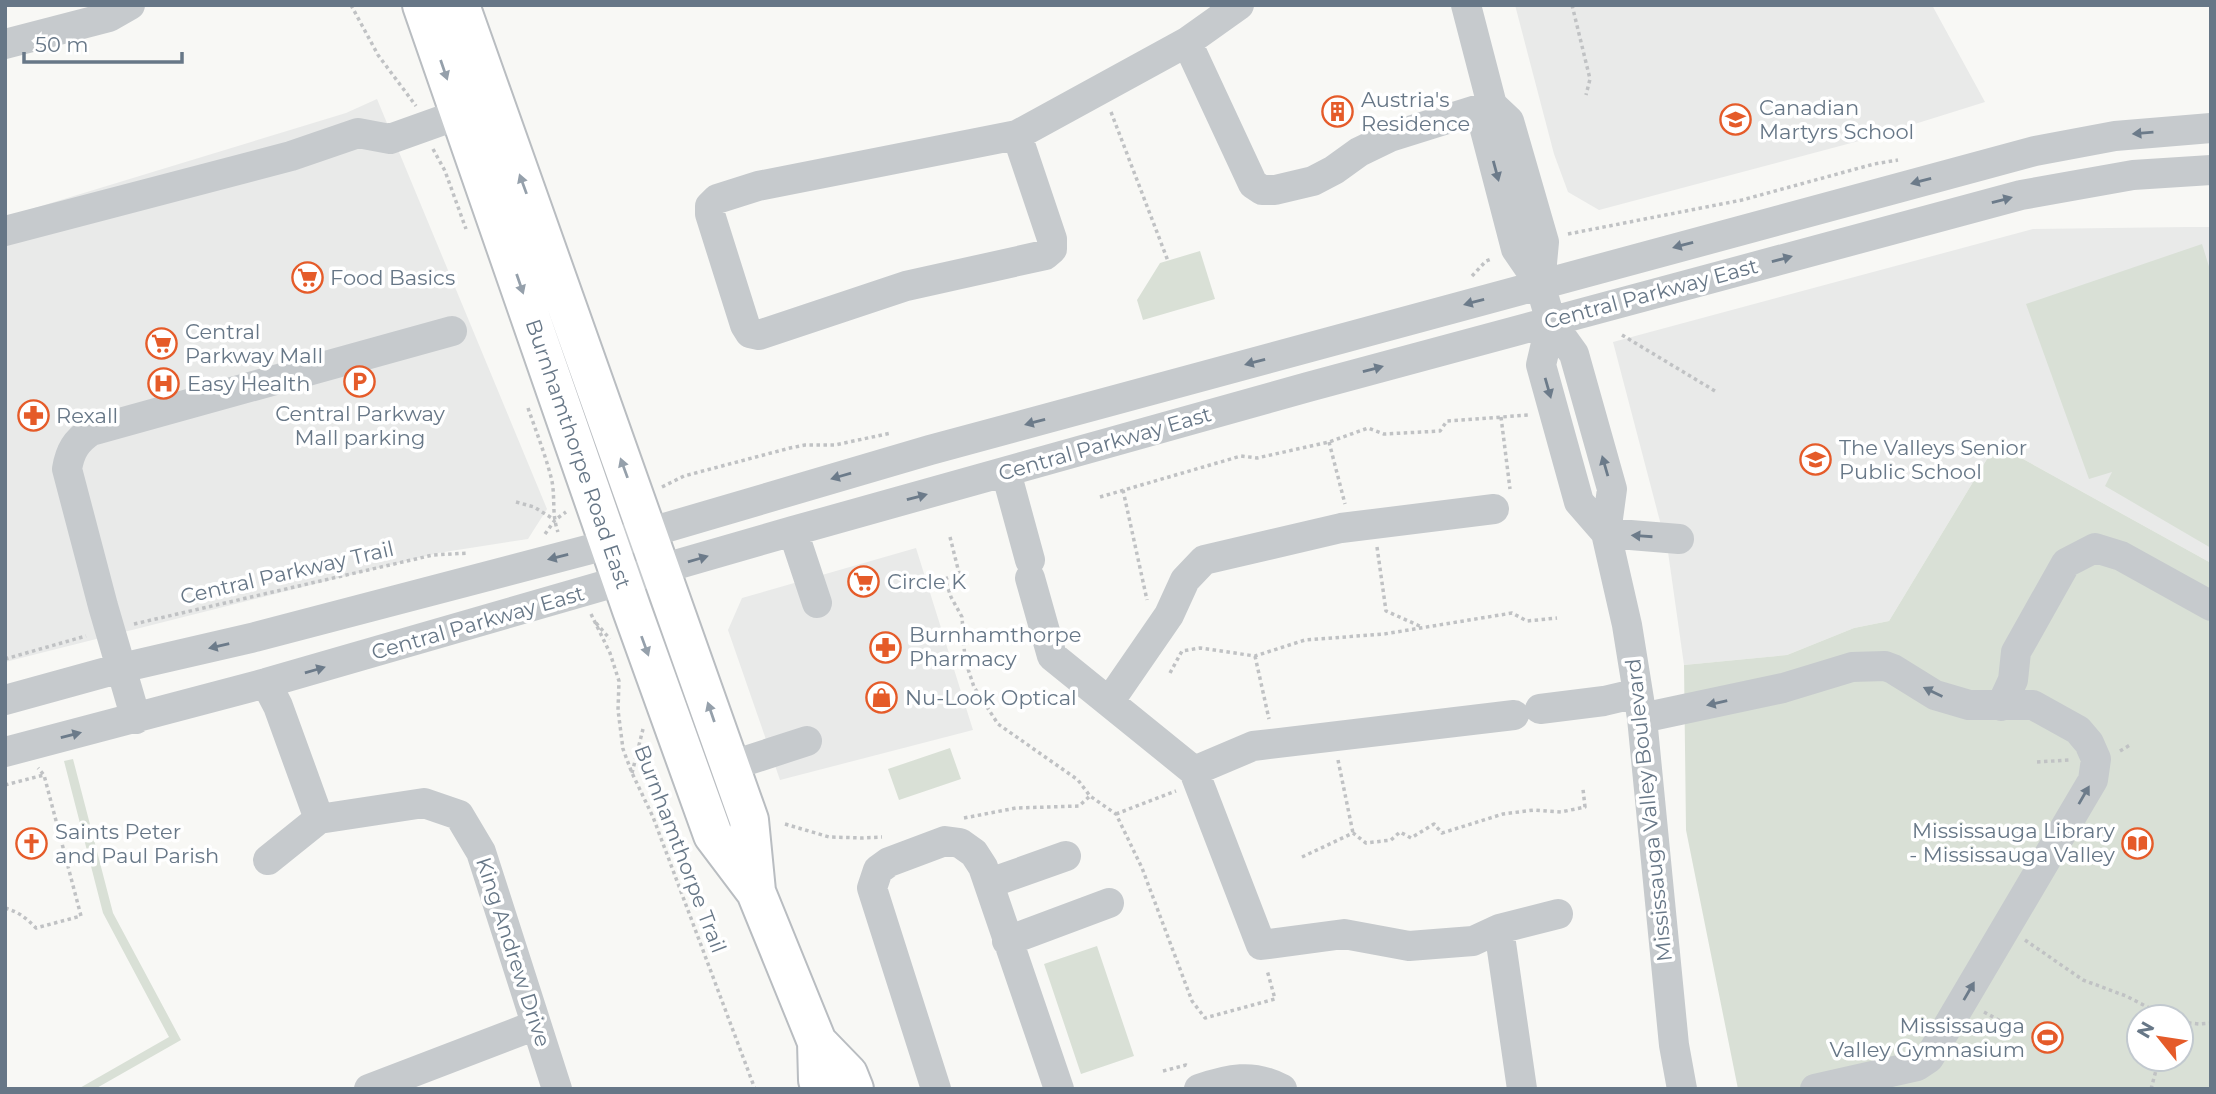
<svg xmlns="http://www.w3.org/2000/svg" width="2216" height="1094" viewBox="0 0 2216 1094" font-family="Montserrat,sans-serif">
	<style>
		.built { fill: #e9eae9 }
		.green { fill: #d9e0d6; fill-rule: evenodd }
		.lines { fill: none; stroke-linecap: round; stroke-linejoin: round }
		.major-casing { stroke: #b9bdc1; stroke-width: 42 }
		.path { stroke: #c0c2c4; stroke-width: 3.5; stroke-dasharray: 3.5 3.5; stroke-linecap: butt }
		.minor { stroke: #c6cacd; stroke-width: 30 }
		.major { stroke: #fff; stroke-width: 38 }
		.oneway { fill: #95a0ab }
		.oneway2 { fill: #6c7b8a }
		.labels { text-anchor: middle; stroke-width: 7; stroke-linejoin: round; paint-order: stroke }
		.poi-label { font-size: 21px; fill: #677787; stroke: #fff; text-anchor: start }
		.street-label { font-size: 21px; fill: #677787; stroke: #fff }
	</style>
	<rect width="100%" height="100%" fill="#f8f8f5"/>
	<path class="built" d="M1515,5H1932L1985,102L1870,138L1599,210L1568,192L1554,154Z
		M377,99L547,509L528,539L438,553L5,662V217L346,113Z
		M2187,227H2211V563L1996,444L1889,621L1854,628L1787,655L1684,665L1668,552L1613,342L2033,229Z
		M916,548L973,730L780,780L728,630L742,598Z"/>
	<path class="green" d="M2202,244L2211,273V548L2105,486L2112,472L2089,479L2026,304Z
		M1200,251L1215,299L1143,320L1137,300L1160,263Z
		M1996,444L2211,563V1089H1738L1686,830L1684,665L1787,655L1854,628L1889,621ZM2139,1017H2181V1059H2139Z
		M950,748L961,779L899,800L888,769Z
		M73,759L113,913L181,1040L95,1089H78L169,1037L103,913L64,761Z
		M1097,946L1134,1056L1081,1074L1044,964Z"/>
	<g class="lines">
		<defs>
			<path id="major" d="M422,5L632,610L713,835L756,892L817,1042L818,1080L821,1089
				M460,5L749,820L756,891
				M817,1042L848,1074L854,1089"/>
		</defs>
		<use href="#major" class="major-casing"/>
		<path class="path" d="M351,5L378,55L416,106
			M1572,5L1590,79L1586,95
			M1111,112L1168,261
			M433,149L445,171L466,229
			M1568,234L1742,200L1874,164L1898,160
			M1472,276L1486,261L1491,259
			M1622,335L1715,391
			M528,408C536,431 545,454 551,477C556,496 551,513 558,532
			M1501,417L1510,489
			M1329,442L1345,504
			M662,487L684,476L790,448L805,445H835L891,433
			M1123,490L1147,600
			M1100,497L1241,456L1257,458L1329,442L1368,428L1384,434L1440,431L1447,421L1529,415
			M516,502L534,507L555,520
			M545,534L555,520L566,512
			M950,537L959,573L945,579L951,597L962,617L965,660L974,687L998,724L1078,780L1090,796L1116,814L1142,868L1192,1001L1205,1018L1275,999L1267,970
			M1377,547L1386,611L1422,627
			M591,614L610,653L619,681L618,710L623,749L632,773L653,817L755,1089
			M596,623L610,639
			M134,624L433,555L469,553
			M1255,656L1269,719
			M5,659L86,636
			M1170,673L1182,651L1200,648L1255,656L1305,640L1384,634L1512,613L1527,621L1557,618
			M2120,751L2130,745
			M1338,760L1353,833
			M2037,762L2069,760
			M632,773L643,729
			M5,785L44,775
			M1116,814L1176,791
			M964,818L1016,808L1079,806L1090,796
			M785,824L829,837L863,838L882,837
			M1302,857L1353,833L1366,843L1391,840L1400,832L1411,838L1434,824L1442,833L1503,814L1534,810L1561,812L1585,807L1583,789
			M5,908C19,912 26,918 36,928L81,916L44,775L38,768
			M2025,940L2083,980L2126,996L2167,1017
			M1984,1012L2004,1023
			M2181,1022L2199,1024L2211,1023
			M1163,1071L1186,1065L1188,1066
			M2151,1089L2159,1059"/>
		<path class="minor" d="M1466,5L1492,105L1485,130L1516,249L1540,284L1551,322L1574,354L1612,489L1606,533L1627,625L1642,718L1674,1045L1682,1089
			M1187,42L1253,184L1262,190H1275L1313,181L1334,170L1359,152L1390,137L1492,105
			M5,44L109,17L130,5
			M1492,105L1509,121L1544,242L1540,284
			M1017,135L1052,239V249L1045,255L906,286L759,335L750,333L745,325L710,214V206L717,199L758,186L1017,135L1187,42L1239,5
			M5,231L291,156L358,133L390,139L460,114
			M1551,322L1541,365L1579,502L1606,533
			M1006,472L1030,560
			M793,531L817,603
			M1606,533L1679,539
			M1030,578L1052,656L1194,771L1261,945L1344,934L1409,946L1473,941L1499,929L1558,914
			M266,683L278,706L319,819
			M5,700L121,668L255,637L610,544L930,450L2035,151L2115,136L2211,128
			M1109,702L1169,615L1185,580L1204,560L1341,528L1494,509
			M2001,706L2013,680L2016,652L2066,563L2095,548L2121,556L2211,606
			M1540,709L1604,701L1638,693
			M1642,718L1783,688L1852,667L1885,666L1893,669L1935,695L1969,705H2033L2078,730L2089,743L2096,759L2093,780L1929,1058L1917,1066L1815,1089
			M136,719L103,606L67,469C70,451 76,441 91,431L452,331
			M5,752L266,683L793,531L1308,387L2021,195L2133,175L2211,170
			M730,766L807,741
			M1194,771L1253,746L1514,715
			M268,860L319,819L424,803L459,815L481,852L557,1089
			M990,883L1066,856
			M1499,929L1522,1089
			M1007,941L1109,903
			M369,1089L536,1025
			M936,1089L872,888L878,870L889,862L945,841L960,843L974,853L983,867L1059,1089
			M1199,1089C1228,1079 1253,1073 1282,1089"/>
		<use href="#major" class="major"/>
	</g>
	<defs><path id="oneway-solid" d="M-6-.8H1V-3.2L6.5 0L1 3.2V.8H-6Z" transform="scale(1.75)"/></defs>
	<g class="oneway">
		<use href="#oneway-solid" transform="translate(444 70) rotate(71)"/>
		<use href="#oneway-solid" transform="translate(523 184) rotate(-110)"/>
		<use href="#oneway-solid" transform="translate(520 284) rotate(71)"/>
		<use href="#oneway-solid" transform="translate(624 468) rotate(-110)"/>
		<use href="#oneway-solid" transform="translate(645 646) rotate(70)"/>
		<use href="#oneway-solid" transform="translate(711 712) rotate(-109)"/>
	</g>
	<g class="oneway2">
		<use href="#oneway-solid" transform="translate(2143 133) rotate(175)"/>
		<use href="#oneway-solid" transform="translate(1496 171) rotate(75)"/>
		<use href="#oneway-solid" transform="translate(1921 181) rotate(165)"/>
		<use href="#oneway-solid" transform="translate(2002 200) rotate(-15)"/>
		<use href="#oneway-solid" transform="translate(1683 245) rotate(165)"/>
		<use href="#oneway-solid" transform="translate(1782 259) rotate(-15)"/>
		<use href="#oneway-solid" transform="translate(1474 302) rotate(165)"/>
		<use href="#oneway-solid" transform="translate(1255 362) rotate(165)"/>
		<use href="#oneway-solid" transform="translate(1373 369) rotate(-15)"/>
		<use href="#oneway-solid" transform="translate(1548 388) rotate(74)"/>
		<use href="#oneway-solid" transform="translate(1035 422) rotate(165)"/>
		<use href="#oneway-solid" transform="translate(1605 466) rotate(-106)"/>
		<use href="#oneway-solid" transform="translate(841 476) rotate(164)"/>
		<use href="#oneway-solid" transform="translate(917 497) rotate(-15)"/>
		<use href="#oneway-solid" transform="translate(1642 536) rotate(-176)"/>
		<use href="#oneway-solid" transform="translate(558 557) rotate(166)"/>
		<use href="#oneway-solid" transform="translate(698 559) rotate(-16)"/>
		<use href="#oneway-solid" transform="translate(219 646) rotate(167)"/>
		<use href="#oneway-solid" transform="translate(315 670) rotate(-16)"/>
		<use href="#oneway-solid" transform="translate(1933 692) rotate(-154)"/>
		<use href="#oneway-solid" transform="translate(1717 703) rotate(167)"/>
		<use href="#oneway-solid" transform="translate(71 735) rotate(-14)"/>
		<use href="#oneway-solid" transform="translate(2084 795) rotate(-60)"/>
		<use href="#oneway-solid" transform="translate(1969 991) rotate(-60)"/>
	</g>
	<defs>
		<symbol id="building-ring" viewBox="-11 -11 22 22"><circle r="9.5" fill="#fff" stroke="#e55b29" stroke-width="1.5"/><path d="M-4-6H4V6H1V3H-1V6H-4ZM-2.5-4.3h1.7v1.8h-1.7ZM.8-4.3h1.7v1.8H.8ZM-2.5-1h1.7V.8h-1.7ZM.8-1h1.7V.8H.8Z" fill="#e55b29"/></symbol>
		<symbol id="school-ring" viewBox="-11 -11 22 22"><circle r="9.5" fill="#fff" stroke="#e55b29" stroke-width="1.5"/><path d="M0-5L7-2L0 1L-7-2ZM-4 1L0 2.5L4 1V4Q0 6-4 4Z" fill="#e55b29"/></symbol>
		<symbol id="supermarket-ring" viewBox="-11 -11 22 22"><circle r="9.5" fill="#fff" stroke="#e55b29" stroke-width="1.5"/><path d="M-6-5.5h2.5l.6 2H6L4.5 2H-2.5L-4.4-4H-6ZM-1.5 3.2a1.3 1.3 0 1 0 .1 0ZM3 3.2a1.3 1.3 0 1 0 .1 0Z" fill="#e55b29"/></symbol>
		<symbol id="parking-ring" viewBox="-11 -11 22 22"><circle r="9.5" fill="#fff" stroke="#e55b29" stroke-width="1.5"/><path d="M-3.5-5.5H1a3.5 3.5 0 0 1 0 7H-1V5.5H-3.5ZM-1-3.4V-.6H.8a1.4 1.4 0 0 0 0-2.8Z" fill="#e55b29"/></symbol>
		<symbol id="hospital-ring" viewBox="-11 -11 22 22"><circle r="9.5" fill="#fff" stroke="#e55b29" stroke-width="1.5"/><path d="M-5-5h3v3.5h4V-5h3V5h-3V1.5h-4V5h-3Z" fill="#e55b29"/></symbol>
		<symbol id="pharmacy-ring" viewBox="-11 -11 22 22"><circle r="9.5" fill="#fff" stroke="#e55b29" stroke-width="1.5"/><path d="M-2-6h4v4h4v4h-4v4h-4v-4h-4v-4h4Z" fill="#e55b29"/></symbol>
		<symbol id="shop-ring" viewBox="-11 -11 22 22"><circle r="9.5" fill="#fff" stroke="#e55b29" stroke-width="1.5"/><path d="M-5-2.5h2.3a2.7 3.5 0 0 1 5.4 0H5L5.5 6h-11ZM-1.5-2.5h3a1.5 2.3 0 0 0-3 0Z" fill="#e55b29"/></symbol>
		<symbol id="library-ring" viewBox="-11 -11 22 22"><circle r="9.5" fill="#fff" stroke="#e55b29" stroke-width="1.5"/><path d="M-6-4Q-3-5.5-.7-3.5V5Q-3 3-6 4ZM6-4Q3-5.5 .7-3.5V5Q3 3 6 4Z" fill="#e55b29"/></symbol>
		<symbol id="church-ring" viewBox="-11 -11 22 22"><circle r="9.5" fill="#fff" stroke="#e55b29" stroke-width="1.5"/><path d="M-1.2-6h2.4v3.5h3.3v2.4h-3.3V6h-2.4V-.1h-3.3v-2.4h3.3Z" fill="#e55b29"/></symbol>
		<symbol id="stadium-ring" viewBox="-11 -11 22 22"><circle r="9.5" fill="#fff" stroke="#e55b29" stroke-width="1.5"/><path d="M0-5a6.5 5 0 1 0 0 10a6.5 5 0 1 0 0-10ZM-3.5-1.8h7v3.6h-7Z" fill="#e55b29"/></symbol>
	</defs>
	<g fill-rule="evenodd">
		<use href="#building-ring" x="1320" y="94" width="35" height="35"/>
		<use href="#school-ring" x="1718" y="102" width="35" height="35"/>
		<use href="#supermarket-ring" x="290" y="260" width="35" height="35"/>
		<use href="#supermarket-ring" x="144" y="326" width="35" height="35"/>
		<use href="#parking-ring" x="342" y="364" width="35" height="35"/>
		<use href="#hospital-ring" x="146" y="366" width="35" height="35"/>
		<use href="#pharmacy-ring" x="16" y="398" width="35" height="35"/>
		<use href="#school-ring" x="1798" y="442" width="35" height="35"/>
		<use href="#supermarket-ring" x="846" y="564" width="35" height="35"/>
		<use href="#pharmacy-ring" x="868" y="630" width="35" height="35"/>
		<use href="#shop-ring" x="864" y="680" width="35" height="35"/>
		<use href="#library-ring" x="2120" y="826" width="35" height="35"/>
		<use href="#church-ring" x="14" y="826" width="35" height="35"/>
		<use href="#stadium-ring" x="2030" y="1020" width="35" height="35"/>
	</g>
	<g class="labels">
		<g class="poi-label">
			<text x="1361" y="107">Austria's<tspan x="1361" dy="24">Residence</tspan></text>
			<text x="1759" y="115">Canadian<tspan x="1759" dy="24">Martyrs School</tspan></text>
			<text x="330" y="285">Food Basics</text>
			<text x="185" y="339">Central<tspan x="185" dy="24">Parkway Mall</tspan></text>
			<text x="187" y="391">Easy Health</text>
			<text x="360" y="421" text-anchor="middle">Central Parkway<tspan x="360" dy="24">Mall parking</tspan></text>
			<text x="56" y="423">Rexall</text>
			<text x="1839" y="455">The Valleys Senior<tspan x="1839" dy="24">Public School</tspan></text>
			<text x="887" y="589">Circle K</text>
			<text x="909" y="642">Burnhamthorpe<tspan x="909" dy="24">Pharmacy</tspan></text>
			<text x="905" y="705">Nu-Look Optical</text>
			<text x="2115" y="838" text-anchor="end">Mississauga Library<tspan x="2115" dy="24">- Mississauga Valley</tspan></text>
			<text x="55" y="839">Saints Peter<tspan x="55" dy="24">and Paul Parish</tspan></text>
			<text x="2025" y="1033" text-anchor="end">Mississauga<tspan x="2025" dy="24">Valley Gymnasium</tspan></text>
		</g>
		<g class="street-label">
			<text transform="translate(1651 294) rotate(-15)" y="7">Central Parkway East</text>
			<text transform="translate(1105 444) rotate(-16)" y="7">Central Parkway East</text>
			<text transform="translate(578 454) rotate(71)" y="7">Burnhamthorpe Road East</text>
			<text transform="translate(287 573) rotate(-13)" y="7">Central Parkway Trail</text>
			<text transform="translate(478 623) rotate(-16)" y="7">Central Parkway East</text>
			<text transform="translate(1649 810) rotate(-96)" y="7">Mississauga Valley Boulevard</text>
			<text transform="translate(680 849) rotate(69)" y="7">Burnhamthorpe Trail</text>
			<text transform="translate(513 952) rotate(72)" y="7">King Andrew Drive</text>
		</g>
	</g>
	<rect width="2216" height="1094" fill="none" stroke="#677787" stroke-width="14"/>
	<g transform="translate(2160 1038) rotate(300)"><circle r="33" fill="#ffffff" stroke="#c2c9cf" stroke-width="2"/>
	<path d="M0-5L12 26L0 18L-12 26Z" fill="#e55b29"/>
	<text y="-10" font-size="19" font-weight="bold" text-anchor="middle" fill="#677787">N</text>
	</g>
	<path d="M24 52v10h158v-10" fill="none" stroke="#677787" stroke-width="3.5"/>
	<text x="35" y="52" font-size="21" fill="#677787" stroke="#ffffff" stroke-width="5" paint-order="stroke">50 m</text>
</svg>
